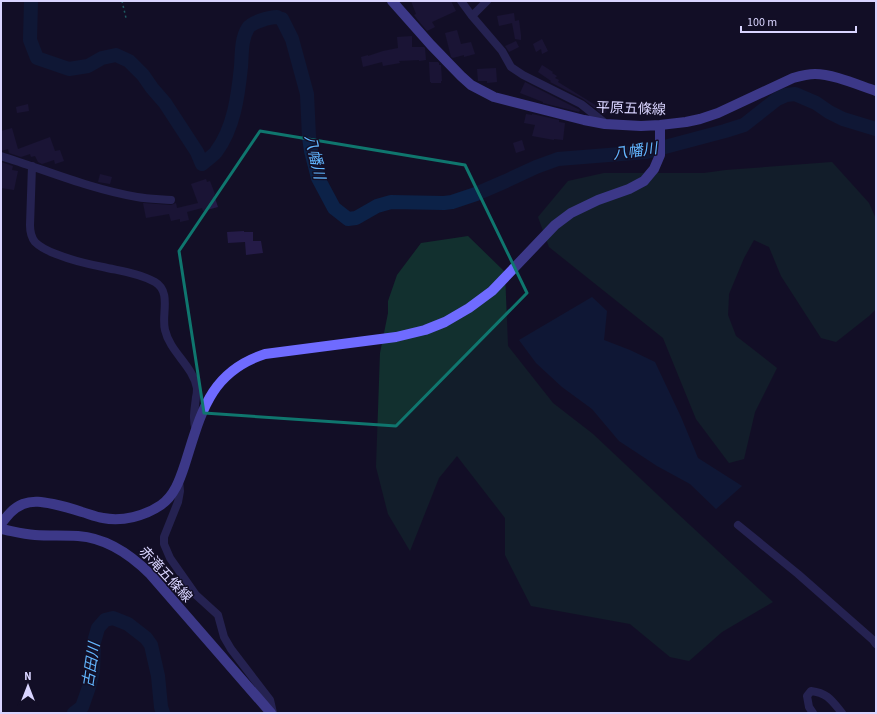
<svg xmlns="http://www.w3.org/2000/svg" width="877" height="714" viewBox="0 0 877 714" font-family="'Source Sans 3','Noto Sans JP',sans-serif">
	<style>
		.green { fill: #12302f }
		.water { fill: #0c2248 }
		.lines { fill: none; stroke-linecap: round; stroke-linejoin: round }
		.river { stroke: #0c2248; stroke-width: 14 }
		.building { fill: #241b47 }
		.path { stroke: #2fb8b0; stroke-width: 1.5; stroke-dasharray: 2 3; stroke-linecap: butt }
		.street { stroke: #3d3a85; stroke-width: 8 }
		.secondary { stroke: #6f6bff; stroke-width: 10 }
		.marked { fill: none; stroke: #0f766e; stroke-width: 3; stroke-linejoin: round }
		.labels { text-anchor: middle; stroke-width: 3; stroke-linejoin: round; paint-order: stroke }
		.street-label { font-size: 14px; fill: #d9d4ff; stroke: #130f26 }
		.water-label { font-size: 15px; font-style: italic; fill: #62b6ff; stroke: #130f26 }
	</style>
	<rect width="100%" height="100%" fill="#130f26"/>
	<path class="green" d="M832,162L869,203L876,219V309L869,316L836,342L821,338L781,276L769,247L754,240L744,258L729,294L728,315L736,336L777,368L755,412L744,459L729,463L696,419L663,338L549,247L538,217L568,181L604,173H704L726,170Z
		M468,236L505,272L508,346L553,403L593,434L678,514L773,602L722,632L689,661L670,657L630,624L531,606L505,555V518L457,456L439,478L410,551L388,514L376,467L380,353L388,313V301L397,275L421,243Z"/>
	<path class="water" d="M592,297L607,311L604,340L630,350L655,362L681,417L698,458L742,486L716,509L690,484L657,466L619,441L592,409L562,387L536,363L519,340Z"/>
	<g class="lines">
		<path class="river" d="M31,1L30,40L37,58L69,69L88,66L102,58L116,55L129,61L143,75L152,88L165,103L197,152L202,164C206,160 212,157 216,152C234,128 238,96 241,67C242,54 241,39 248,28C252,22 270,17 277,17C279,18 280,19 282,19L292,39L307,94L309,137L311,151L318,178L334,208L348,219L356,218L377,206L391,202L444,203L452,202L476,194L506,181L536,167L558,159L646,152L725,131L744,125L777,99L786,95L795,94L816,103L829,112L843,119L876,129
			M74,713L82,707L89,687L93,671L94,642L98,628L105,620L113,618L128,624L146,638L151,645L158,676L161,707L163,713"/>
	</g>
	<path class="building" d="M411,1H451L456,11L432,22L435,27L427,31L417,19L414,15L416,14Z
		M514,13L515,21L519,20L521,35V40L515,39L512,23L499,26L497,16Z
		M457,30L461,44L471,42L475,54L464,57V55L453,58L451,57L445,33Z
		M412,36V47H424L425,48L426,60L419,61V60L399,61L400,63L383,66L382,62L363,67L361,57L368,55V56L383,51L398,48L397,37Z
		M542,39L548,51L542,54L541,49L536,52L533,44Z
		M516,41L519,47L509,52L505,46Z
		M429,62H438L439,63V65H441L442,81H441V83H431V82H430Z
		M542,65L553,72L552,73L557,76L555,78L559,80L558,82L597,106L596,109L583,99L550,82L551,81L538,72Z
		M496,68L497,82L487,83V81H478L477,69Z
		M525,82L578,109L580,110L579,112L543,103V102L520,93Z
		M28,104L29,111L17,113L16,107Z
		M599,106L607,111L604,115L597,110Z
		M526,114L532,115V114L537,115L559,120V122L565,123L563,140L554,139V140L532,136L535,125L524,123Z
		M12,128L18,149L50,137L55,151L60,150L64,161L55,164L54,160L42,164L38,162L35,156L31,157L30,154L21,157L9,153L8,149L1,151V131Z
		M522,140L525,150L516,153L513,143Z
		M1,162L13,166L12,170L18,171L14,190L1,188Z
		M100,174L112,177L110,184L98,182Z
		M206,179L207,182L210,181L215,194L214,195L218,207L203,211L202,208L187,212L189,220L180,222V219L171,221L169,214L146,218L143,203L171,205L176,203L177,208L198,203L191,184Z
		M244,231V232H253V241H261L263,253L246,255L245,242L228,243L227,232Z"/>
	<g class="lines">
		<path class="path" d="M122,1L126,18"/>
		<path class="street" d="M461,1L472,16L502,51L511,67L523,75L581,104L605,123
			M472,16L487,1
			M1,156C46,170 90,189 137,197C148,199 160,199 171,200
			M32,166L30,225C30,232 31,237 35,242C41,248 48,251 56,254C71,260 87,264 103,267C120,271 139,273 155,282C172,292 161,315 165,330C170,352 193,366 197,388C197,391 197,394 196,397C195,408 192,419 196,430
			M179,481L180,491L178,502L164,537V544L170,558L196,595L218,615L224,637L231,649L270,700L273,713
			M738,525L798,574L873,640L876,644
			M813,713L809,707L807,696L811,691C828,693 832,701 842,713"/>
		<path class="secondary" d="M392,1L431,45L461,76L471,85L494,97L584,120L605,124L641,126L660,125L686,122L700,119L718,113L793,78C800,76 807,74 815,74C833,74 858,85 876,91
			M1,524C7,516 13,508 23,504C33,500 43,502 53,504C63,506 73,509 82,512C89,514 96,517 103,518C122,522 145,516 161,505C175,495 180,479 185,464C201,414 209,372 265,354L396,337L425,330L445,322L469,308L492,291L555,225L571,213L598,200L629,189L644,181L654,169L660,155V125
			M1,529C12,531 23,534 35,535C49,536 64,535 78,536C107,538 130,554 150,574L271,713"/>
	</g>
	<path d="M0 0H877V714H0ZM260,131L465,165L527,293L396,426L204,413L179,251Z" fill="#130f26" fill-opacity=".55" fill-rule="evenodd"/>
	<path class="marked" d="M260,131L465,165L527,293L396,426L204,413L179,251Z"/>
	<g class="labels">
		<g class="street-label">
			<text transform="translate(631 108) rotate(2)" y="5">平原五條線</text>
			<text transform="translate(166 574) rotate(47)" y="5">赤滝五條線</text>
		</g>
		<g class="water-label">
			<text transform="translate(635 151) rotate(-8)" y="5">八幡川</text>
			<text transform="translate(315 157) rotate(77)" y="5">八幡川</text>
			<text transform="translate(91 665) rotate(-81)" y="5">古田川</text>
		</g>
	</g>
	<rect width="877" height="714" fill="none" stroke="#d9d4ff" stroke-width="4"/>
	<g transform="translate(28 686)" stroke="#130f26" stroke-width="3" paint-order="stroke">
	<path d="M0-3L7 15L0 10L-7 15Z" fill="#d9d4ff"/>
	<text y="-6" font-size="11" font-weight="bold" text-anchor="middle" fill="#d9d4ff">N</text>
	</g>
	<path d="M741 26v6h115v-6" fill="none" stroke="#d9d4ff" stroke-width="2"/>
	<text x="747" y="26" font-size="12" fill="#d9d4ff" stroke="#130f26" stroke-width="3" paint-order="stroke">100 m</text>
</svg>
